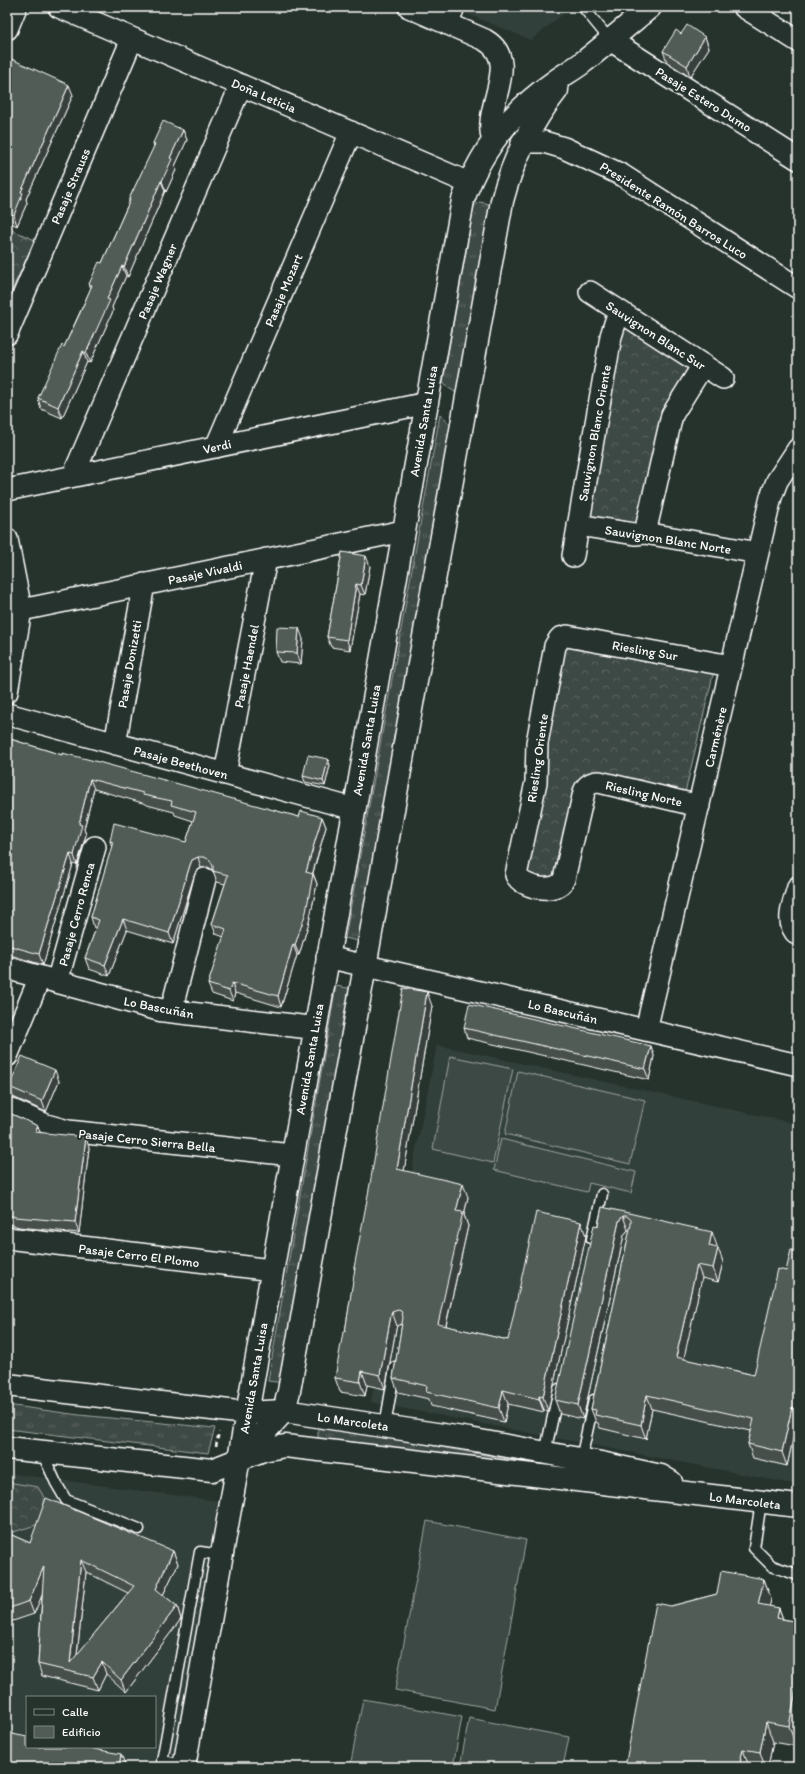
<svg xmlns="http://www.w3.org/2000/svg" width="805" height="1774" viewBox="0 0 805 1774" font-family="Itim,sans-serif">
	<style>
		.built { fill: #333f3a; fill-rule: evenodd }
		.grass { fill: url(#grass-tufts); stroke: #9ea4a2 }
		.forest { fill: url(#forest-crowns); stroke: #9ea4a2 }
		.garden { fill: #3e4944; stroke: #9ea4a2 }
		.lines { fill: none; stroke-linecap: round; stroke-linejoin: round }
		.lane-casing { stroke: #fff; stroke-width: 13 }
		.street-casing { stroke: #fff; stroke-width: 24 }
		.secondary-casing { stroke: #fff; stroke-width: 25 }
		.path { stroke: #fff; stroke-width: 2.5; stroke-dasharray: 4 3; stroke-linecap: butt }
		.lane { stroke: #26332d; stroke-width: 10 }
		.street { stroke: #26332d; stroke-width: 21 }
		.secondary { stroke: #26332d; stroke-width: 22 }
		.wall { fill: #464f4b; stroke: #fff; fill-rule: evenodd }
		.shaded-wall { fill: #39403d; stroke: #fff }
		.building { fill: #515c57; stroke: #fff; fill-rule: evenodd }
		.labels { text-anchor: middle; stroke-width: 4; stroke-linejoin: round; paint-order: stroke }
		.street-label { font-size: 13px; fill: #fff; stroke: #26332d }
	</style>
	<defs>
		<pattern id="grass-tufts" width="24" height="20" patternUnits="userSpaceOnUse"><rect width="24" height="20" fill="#3e4944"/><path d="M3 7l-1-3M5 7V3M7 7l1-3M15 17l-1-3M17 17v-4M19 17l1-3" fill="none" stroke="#5b6460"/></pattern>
		<pattern id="forest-crowns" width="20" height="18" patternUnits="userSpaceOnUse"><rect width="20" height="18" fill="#3e4944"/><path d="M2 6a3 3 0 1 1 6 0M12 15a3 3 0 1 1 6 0" fill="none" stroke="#5b6460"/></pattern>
	</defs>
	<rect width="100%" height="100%" fill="#26332d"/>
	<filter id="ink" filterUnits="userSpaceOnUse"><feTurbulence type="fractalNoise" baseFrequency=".025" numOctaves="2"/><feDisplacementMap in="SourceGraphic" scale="8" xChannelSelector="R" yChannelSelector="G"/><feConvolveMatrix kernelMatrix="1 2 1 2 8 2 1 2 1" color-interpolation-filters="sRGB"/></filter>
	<g filter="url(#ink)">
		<path class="built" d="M465,7H572L531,40L463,12Z
			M437,1045L798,1124V1485L371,1402L405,1205Z
			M7,1473L218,1501L172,1767H7ZM27,1697H155V1747H27Z"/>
		<path class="grass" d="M479,202L486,203L493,206L459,396L443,382L474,206Z
			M440,415L454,428L362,942L345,938Z
			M336,986L353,989L285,1383L268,1381Z
			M7,1405L79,1415L215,1428L208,1453L7,1429Z
			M318,1427L349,1431L570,1470L318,1441Z"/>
		<path class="forest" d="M7,228L35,240L7,301Z
			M621,323L692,365L641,526L588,520Z
			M563,644L713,672V675L685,793L682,795L584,773L558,882L552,885L520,870Z
			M7,1482L38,1487L45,1499L39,1524L7,1534Z"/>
		<path class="garden" d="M450,1056L513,1069L493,1163L433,1149Z
			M518,1071L645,1100L630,1164L505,1134Z
			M501,1139L636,1172L631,1193L589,1183L587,1192L494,1170Z
			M427,1521L526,1540L495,1709L395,1690Z
			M363,1699L462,1717L453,1767H350Z
			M469,1718L569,1737L563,1767H460Z"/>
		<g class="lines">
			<defs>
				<path id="lane" d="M583,7L610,40
					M592,1239L602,1194
					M385,1426L395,1367
					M42,1452L56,1483L66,1500L139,1529
					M545,1453L559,1389
					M581,1459L594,1400
					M761,1502L754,1548L772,1566L798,1575
					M184,1765L162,1761L200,1552L221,1555"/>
				<path id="street" d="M59,7L469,183
					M409,7L485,40C523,62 481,108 493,140
					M744,7L798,41
					M447,24L454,7
					M7,29L16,7
					M610,40L798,159
					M522,142H544L564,148L622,175L798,288
					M590,292L723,378
					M7,334L132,39
					M216,447L351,132
					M73,476L241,85
					M7,490L427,403
					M578,525L635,534L645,533L758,553
					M645,533L672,415L703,365
					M7,539L21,610L7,692
					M573,556L611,336L619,311
					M7,613L403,531
					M7,714L354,809
					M115,744L144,584
					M225,774L266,559
					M699,806L599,782C592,782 586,785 584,792L564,879C557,895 522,888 516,875L536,782L537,743L555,646L560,638L567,636L731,666
					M798,887C794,902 784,923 798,935
					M327,957L798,1065
					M57,982L95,847
					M171,1011L205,879
					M646,1030L771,497L777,481L798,449
					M7,1056L40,977
					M7,1108L46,1125L68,1131L292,1155
					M7,1238L272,1270"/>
				<path id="secondary" d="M7,968L160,1010L314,1028
					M7,1385L246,1413L284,1411L469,1439L601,1463L661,1476L671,1482
					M7,1448L212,1470L263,1450L285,1446L798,1506
					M238,1461L284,1411L289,1391L502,201C513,159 530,124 557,90
					M184,1767L463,200C480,151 511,112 554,82C563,75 573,70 582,63C605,45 627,26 650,7"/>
			</defs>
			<use href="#lane" class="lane-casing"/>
			<use href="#street" class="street-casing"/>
			<use href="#secondary" class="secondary-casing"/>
			<path class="path" d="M216,1446L219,1432"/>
			<use href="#lane" class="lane"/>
			<use href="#street" class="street"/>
			<use href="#secondary" class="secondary"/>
		</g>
		<path class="wall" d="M705,37L709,48L690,77L667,62L663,51Z
			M7,57L73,95L26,199L27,203L17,226L7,221Z
			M183,130L187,140L175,166L176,170L166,192L165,191L128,277L126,276L112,307L113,311L90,363L87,362L62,418L41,409L38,398L64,347L91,288L89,284L102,263L129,202V199L154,147L153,143Z
			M342,552L370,566L365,595L360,594L350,650L331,647L327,637Z
			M303,639L301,664L280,662L276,652Z
			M7,738L62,755L299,817H322L326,827L313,873L317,884L309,922L299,955H297L281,1007L235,993L233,1001L212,994L208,984L224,937L216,934L212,924L225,884L217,882L213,870L208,867L201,868L196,871L194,876L173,944L127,930L109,976L89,969L85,958L96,928H94L91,917L112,847L110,841L186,842L193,821L175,815L174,812L147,805L146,804L94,789L84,829L86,835L84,842L77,865L73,864L43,965L7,954Z
			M330,765L325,786L305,782L303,776Z
			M432,1006L404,1171L468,1197L464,1215L468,1226L446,1326L508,1340L586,1236L548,1411L544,1410V1412L508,1404L504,1422L431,1406L429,1399L398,1392L393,1378L402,1324L397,1326L396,1329L385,1389L367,1385L365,1396L340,1392L335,1378L345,1332L355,1271L354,1268Z
			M464,1028L651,1046L654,1056L649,1080L467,1038Z
			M59,1081L46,1112L13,1097L9,1087Z
			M7,1112L38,1126L40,1132L89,1148L79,1233L19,1227L7,1223Z
			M602,1207L717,1246L716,1248H718L723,1262L718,1282L702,1278L683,1359L754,1375L786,1271L798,1251V1421H797L787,1466L753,1458L748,1444L751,1431L652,1409L646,1439L600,1428L598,1423L596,1422L591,1409L630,1230H628L624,1235L583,1419L560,1414L555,1400Z
			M7,1533L30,1543L173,1551L178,1564L163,1595L177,1606L181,1619L126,1692L106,1674L98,1690L42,1676L38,1664L42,1594L34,1614L7,1623ZM86,1572L128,1593L77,1655Z
			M764,1579L771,1599L769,1607L779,1608L783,1619L798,1622V1734L796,1746L773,1742L768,1767H625L671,1606L717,1594Z"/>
		<path class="shaded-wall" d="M705,37L709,48L690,77L687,66Z
			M69,85L73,95L26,199L27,203L17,226L14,215L21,192Z
			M183,130L187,140L175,166L176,170L166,192L162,181L170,158Z
			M161,181L165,191L128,277L124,267Z
			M122,266L126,276L112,307L113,311L90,363L86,353L107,299Z
			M83,351L87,362L62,418L58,407Z
			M366,556L370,566L365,595L361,585Z
			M356,584L360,594L350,650L347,640Z
			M299,628L303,639L301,664L297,653Z
			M328,759L330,765L325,786L323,781Z
			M90,779L94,789L84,829L86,835L77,865L74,855L79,824Z
			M322,817L326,827L310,882L306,872Z
			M70,854L73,864L43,965L39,954Z
			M198,857L201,868L196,871L194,876L173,944L169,933L190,865L192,860Z
			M313,874L317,884L309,922L299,955L295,945Z
			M123,919L127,930L109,976L105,965Z
			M293,944L297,955L281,1007L278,996Z
			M232,983L235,993L233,1001L229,991Z
			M427,992L432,1006L402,1183L397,1169Z
			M651,1046L654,1056L649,1080L645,1069Z
			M55,1070L59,1081L46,1112L42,1101Z
			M38,1126L41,1136L35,1132Z
			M86,1137L89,1148L79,1233L75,1222Z
			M463,1184L468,1197L464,1215L468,1226L443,1338L438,1324L456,1211Z
			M623,1216L628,1230L624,1235L583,1419L578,1405L619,1221Z
			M581,1222L586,1236L548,1411L543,1397Z
			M712,1232L717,1246L714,1260L709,1246Z
			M718,1248L723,1262L718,1282L713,1268Z
			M697,1265L702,1278L681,1371L676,1357Z
			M392,1312L397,1326L396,1329L385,1389L380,1375L391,1315Z
			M362,1371L367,1385L365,1396L360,1382Z
			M503,1390L508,1404L504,1422L499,1408Z
			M798,1393V1418L795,1408Z
			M647,1395L652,1409L646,1439L641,1425Z
			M539,1396L544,1410V1412L539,1399Z
			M792,1407L797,1421L787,1466L782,1452Z
			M173,1551L178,1564L160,1601L156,1589Z
			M81,1560L86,1572L75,1673L70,1663Z
			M44,1566L49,1579L34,1614L29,1601Z
			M764,1579L771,1599L766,1624L758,1604Z
			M177,1606L181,1619L126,1692L121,1680Z
			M779,1608L786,1628L777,1618Z
			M102,1662L106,1674L98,1690L93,1677Z
			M7,1666L9,1672L7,1676Z
			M798,1679V1734L796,1746L789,1726Z
			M766,1722L773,1742L768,1767H765L760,1752Z
			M743,1749L749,1767H739Z
			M121,1754L125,1764L124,1767H119Z"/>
		<path class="building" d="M687,25L705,37L687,66L663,51L676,30L681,34Z
			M7,57L69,85L21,192L23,193L14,215L7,212Z
			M163,121L183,130L170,158L172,159L162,181H161L124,267L122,266L107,299L110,300L86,353L83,351L58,407L38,398L62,345L64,347L80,313L92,285L89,284L99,262L102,263L130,200L129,199L155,144L153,143Z
			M342,552L366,556L361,585L356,584L347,640L327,637Z
			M277,627L299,628L297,653L276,652Z
			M7,738L62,755V753L91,760L299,817L301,811L322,817L306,872L313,874L306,912L295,945L293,944L278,996L232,983L229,991L208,984L226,929L212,924L228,875L213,871V866L210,860L204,857H198L192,860L190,865L169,933L123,919L105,965L85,958L99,920L91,917L113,842L110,841L114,823L186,842L196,812L171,805L172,801L143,795V793L90,779L79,824L82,825L80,832L74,855L70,854L39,954L7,945Z
			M308,755L328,759L323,781L303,776Z
			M403,988L427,992L397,1169L463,1184L456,1211L463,1212L438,1324L508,1340L536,1212L581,1222L543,1397L539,1396V1399L503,1390L499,1408L426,1392L427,1386L393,1378L403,1317L401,1311L398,1310L392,1312L391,1315L380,1375L362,1371L360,1382L335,1378L343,1332H345L355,1268H354L370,1184Z
			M469,1004L651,1046L645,1069L464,1028Z
			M22,1056L55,1070L42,1101L9,1087Z
			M7,1112L38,1126L35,1132L86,1137L75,1222L15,1217L7,1214Z
			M602,1207L712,1232L709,1246L718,1248L713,1268L697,1265L676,1357L754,1375L778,1269L786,1271L791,1250L798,1251V1393L795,1408L792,1407L782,1452L748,1444L754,1419L647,1395L641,1425L595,1415L596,1410L591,1409L631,1224V1220L627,1216H623L619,1221L578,1405L555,1400L594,1225L598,1226Z
			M46,1498L173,1551L156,1589L177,1606L121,1680L102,1662L93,1677L38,1664L44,1566L29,1601L7,1609V1533L30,1543ZM81,1560L134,1586L70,1663Z
			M721,1571L764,1579L758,1604L779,1608L777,1618L798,1622V1679L789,1726L766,1722L760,1752L743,1749L739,1767H625L656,1603L671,1606L717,1594Z
			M7,1733L27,1737V1747H83L121,1754L119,1767H7Z"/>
	</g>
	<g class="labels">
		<g class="street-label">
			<text transform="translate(264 95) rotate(23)" y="5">Doña Leticia</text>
			<text transform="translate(704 99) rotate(32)" y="5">Pasaje Estero Dumo</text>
			<text transform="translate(70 186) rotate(-67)" y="5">Pasaje Strauss</text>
			<text transform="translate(674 210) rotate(32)" y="5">Presidente Ramón Barros Luco</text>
			<text transform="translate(157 281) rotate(-67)" y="5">Pasaje Wagner</text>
			<text transform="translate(283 290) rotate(-67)" y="5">Pasaje Mozart</text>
			<text transform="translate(656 335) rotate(33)" y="5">Sauvignon Blanc Sur</text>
			<text transform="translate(423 421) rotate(-80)" y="5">Avenida Santa Luisa</text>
			<text transform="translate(594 433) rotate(-80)" y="5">Sauvignon Blanc Oriente</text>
			<text transform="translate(217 446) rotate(-12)" y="5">Verdi</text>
			<text transform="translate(668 539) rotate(9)" y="5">Sauvignon Blanc Norte</text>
			<text transform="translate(205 572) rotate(-12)" y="5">Pasaje Vivaldi</text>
			<text transform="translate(645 650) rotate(10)" y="5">Riesling Sur</text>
			<text transform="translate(129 664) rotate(-80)" y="5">Pasaje Donizetti</text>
			<text transform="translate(246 666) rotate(-79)" y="5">Pasaje Haendel</text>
			<text transform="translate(715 737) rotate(-77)" y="5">Carménère</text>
			<text transform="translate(366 740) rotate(-80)" y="5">Avenida Santa Luisa</text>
			<text transform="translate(537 758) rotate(-82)" y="5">Riesling Oriente</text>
			<text transform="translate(181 762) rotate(15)" y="5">Pasaje Beethoven</text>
			<text transform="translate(644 793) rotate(13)" y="5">Riesling Norte</text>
			<text transform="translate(76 914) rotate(-75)" y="5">Pasaje Cerro Renca</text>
			<text transform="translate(159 1007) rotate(11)" y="5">Lo Bascuñán</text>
			<text transform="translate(563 1011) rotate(13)" y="5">Lo Bascuñán</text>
			<text transform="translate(309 1059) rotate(-80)" y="5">Avenida Santa Luisa</text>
			<text transform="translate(147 1140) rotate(6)" y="5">Pasaje Cerro Sierra Bella</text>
			<text transform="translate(139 1255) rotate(7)" y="5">Pasaje Cerro El Plomo</text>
			<text transform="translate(253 1378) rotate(-80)" y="5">Avenida Santa Luisa</text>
			<text transform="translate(353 1421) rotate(8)" y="5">Lo Marcoleta</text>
			<text transform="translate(745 1500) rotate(7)" y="5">Lo Marcoleta</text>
		</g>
	</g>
	<rect width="805" height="1774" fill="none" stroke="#26332d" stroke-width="24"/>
	<rect x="12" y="12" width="781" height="1750" fill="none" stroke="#fff" stroke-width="1.5" filter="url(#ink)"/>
	<rect x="26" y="1696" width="130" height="52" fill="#26332d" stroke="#7d8581"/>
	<rect x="34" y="1709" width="20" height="6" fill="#26332d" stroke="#7d8581"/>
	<text x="62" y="1716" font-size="12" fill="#ffffff">Calle</text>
	<rect x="34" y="1726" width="20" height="12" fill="#515c57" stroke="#7d8581"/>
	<text x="62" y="1736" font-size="12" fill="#ffffff">Edificio</text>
</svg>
